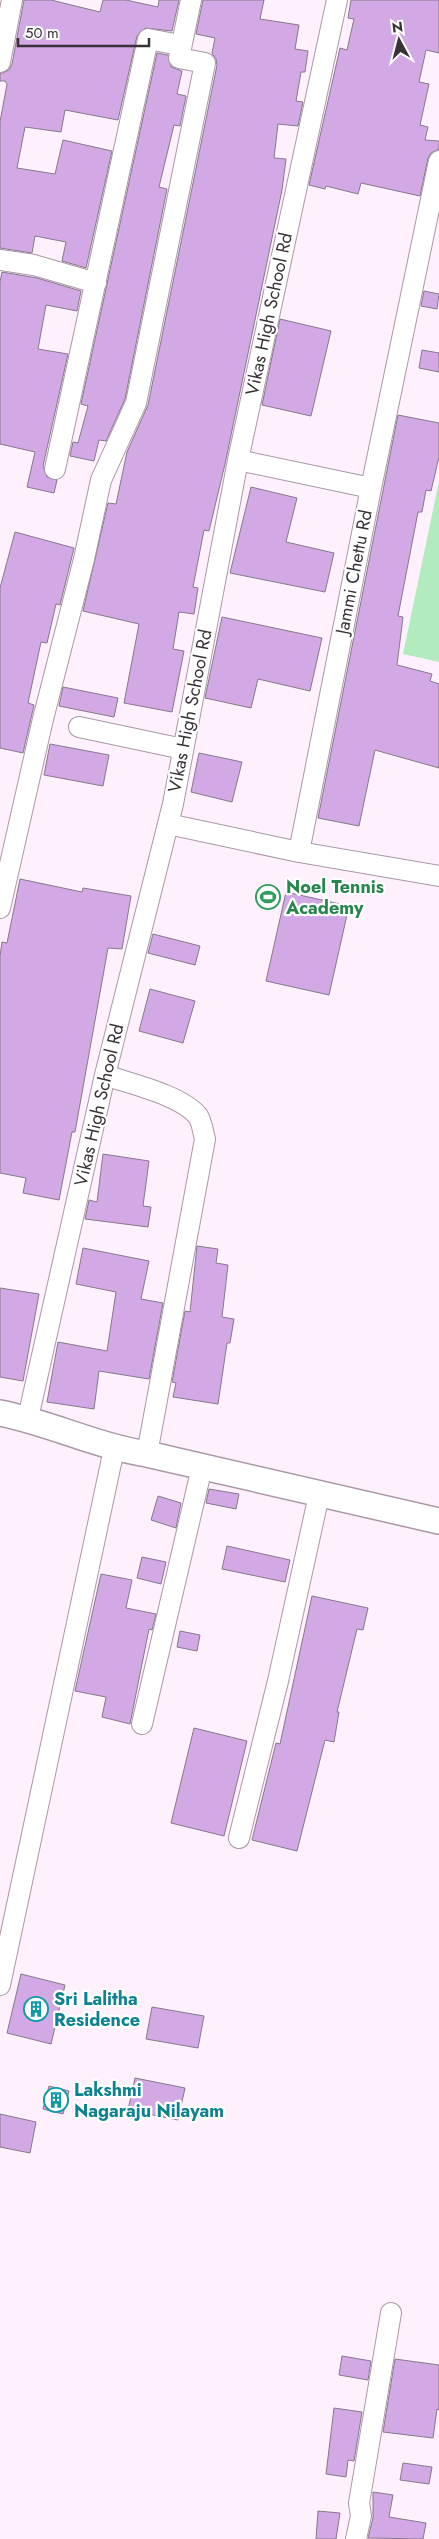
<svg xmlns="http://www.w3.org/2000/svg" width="439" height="2539" viewBox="0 0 439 2539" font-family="Jost,sans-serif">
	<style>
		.green { fill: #b2ecbe }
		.building { fill: #d2a9e4; stroke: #85798b }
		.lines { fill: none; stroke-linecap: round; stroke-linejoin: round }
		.minor-casing { stroke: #aa98a8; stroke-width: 22 }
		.tertiary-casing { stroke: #aa98a8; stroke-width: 28 }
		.minor { stroke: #fff; stroke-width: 20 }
		.tertiary { stroke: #fff; stroke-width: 25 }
		.labels { text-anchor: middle; stroke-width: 4.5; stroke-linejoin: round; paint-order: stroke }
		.street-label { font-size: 18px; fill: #393138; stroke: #fff }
		.leisure-label { font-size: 18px; font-weight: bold; fill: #27864d; stroke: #fff; text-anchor: start }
		.culture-label { font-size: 18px; font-weight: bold; fill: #0d838f; stroke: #fff; text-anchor: start }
	</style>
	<rect width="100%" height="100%" fill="#fff0fd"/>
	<path class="green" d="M439,481V662L403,654Z"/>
	<path class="building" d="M24,0H51L100,12L103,0H126L158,7L159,0H179L172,31L145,28L137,36L118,120L65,110L61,132L25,127L17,168L55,174L63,140L112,151L86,268L62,261L66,242L35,236L32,253L0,248V122L7,84L5,81H0V74L9,70L12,64Z
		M203,0H264L260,19L299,25L295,49L308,51L305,72H301L296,101L303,102L298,126L278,124L274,158L286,159L282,190L225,464L209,531L204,530L193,587L198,588L194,614L179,612L173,649L184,651L172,712L124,703L139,624L83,611L108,503L116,504L127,452L148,405L217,65L216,59L212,53L215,38L196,34Z
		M351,0H439V53L426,50L419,82L429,84L420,125L428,127L425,140L439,141V149L431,153L428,158L420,196L361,183L358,194L326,186L325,189L309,185L340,48L347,50L354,19L348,18Z
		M157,53L168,55L171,67L182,71L177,94L186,96L180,126L174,125L159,187L167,189L125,399L106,441L99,440L94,461L70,456L73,442L78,443L88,406L81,404Z
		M2,272L37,278L81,291L77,311L46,305L38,349L68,354L43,466L47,477L57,480L54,493L27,487L35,452L0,444V282Z
		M424,291L439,294L437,309L421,306Z
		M280,319L331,331L311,416L262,405Z
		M422,350L439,353V372L419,368Z
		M398,415L439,423V457L431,491L426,490L422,512H418L398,616L403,617L397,665L432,674L430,681L439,684V768L375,750L359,826L318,818Z
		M251,487L297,498L286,542L334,553L325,592L230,573Z
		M15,532L74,548L60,605L56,604L47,643L41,642L28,703L34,705L23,753L0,748V588Z
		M222,617L322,638L310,691L258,679L251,708L205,698Z
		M63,687L118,698L114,717L59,706Z
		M50,744L109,755L103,786L44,775Z
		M199,753L242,762L232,802L191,792Z
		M20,879L82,892L83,888L131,896L122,949L108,948L75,1132H72L59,1200L23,1193L26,1178L0,1173V956L2,942L7,943Z
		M286,892L349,906L329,995L266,981Z
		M153,934L200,946L195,965L148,953Z
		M150,989L195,1001L183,1043L139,1031Z
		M103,1154L149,1161L143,1206L151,1207L148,1227L85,1219L89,1200L97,1202Z
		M197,1246L218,1249L216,1263L228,1265L222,1317L234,1319L230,1343H227L218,1404L173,1397L176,1383L172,1382L185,1311L190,1312Z
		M83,1248L149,1261L141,1299L163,1303L149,1379L99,1371L94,1409L47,1402L58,1342L107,1351L116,1292L76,1284Z
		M0,1288L39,1294L23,1381L0,1377Z
		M209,1489L239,1494L236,1509L206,1503Z
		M158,1496L181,1503L176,1528L151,1520Z
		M227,1546L290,1560L285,1582L222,1569Z
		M142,1557L166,1562L161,1584L137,1578Z
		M101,1574L132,1580L126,1608L156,1614L152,1630L149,1629L130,1724L102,1717L106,1697L75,1691Z
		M312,1596L368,1608L363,1630L357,1629L337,1712H339L334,1742L325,1740L297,1851L252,1840L276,1743L280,1744Z
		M180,1631L200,1635L197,1651L177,1647Z
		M194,1728L247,1741L224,1836L171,1823Z
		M21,1974L65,1985L51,2044L7,2033Z
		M152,2007L204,2016L198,2048L146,2039Z
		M135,2078L185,2088L178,2120L128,2110Z
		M49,2086L69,2091L63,2114L43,2109Z
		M0,2114L36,2122L30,2153L0,2147Z
		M342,2356L371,2361L368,2380L339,2375Z
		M395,2359L439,2365V2410L437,2409L433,2438L383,2432Z
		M334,2408L362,2412L354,2461L348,2460L346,2477L326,2474Z
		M403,2463L432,2467L429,2484L400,2480Z
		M373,2492L393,2495L389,2517L426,2523L423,2539L368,2538L373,2518Z
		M318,2511L340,2513L336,2539H316Z"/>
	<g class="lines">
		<defs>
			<path id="minor" d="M0,62L12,0
				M0,260L34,265L96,283
				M238,460L371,488
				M55,469L148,39L180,45
				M79,727L183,749
				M168,824L299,852L371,488L439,161
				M299,852L439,876
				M0,908L43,719L84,559L101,480L136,403L205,63L179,58L191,0
				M105,1075C131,1084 181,1095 198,1116C202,1122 203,1132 205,1139L147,1454
				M28,1418L105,1075L173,804L238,460L337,0
				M142,1724L202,1467
				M239,1838L278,1681L319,1495
				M0,1985L114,1449
				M356,2539L361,2516L359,2503L391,2313"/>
			<path id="tertiary" d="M0,1413C50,1423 96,1446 147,1454L439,1521"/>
		</defs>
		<use href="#minor" class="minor-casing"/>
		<use href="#tertiary" class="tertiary-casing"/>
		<use href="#minor" class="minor"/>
		<use href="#tertiary" class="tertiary"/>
	</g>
	<defs>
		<symbol id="stadium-ring" viewBox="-11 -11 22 22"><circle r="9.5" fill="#fff" stroke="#2e9e5b" stroke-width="1.5"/><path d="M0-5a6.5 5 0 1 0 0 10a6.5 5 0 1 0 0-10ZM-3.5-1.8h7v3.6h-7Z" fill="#2e9e5b"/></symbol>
		<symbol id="building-ring" viewBox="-11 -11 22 22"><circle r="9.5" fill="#fff" stroke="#0f9aa8" stroke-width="1.5"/><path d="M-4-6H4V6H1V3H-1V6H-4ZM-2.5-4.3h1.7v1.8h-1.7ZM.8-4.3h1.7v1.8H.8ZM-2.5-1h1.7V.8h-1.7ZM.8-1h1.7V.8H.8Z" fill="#0f9aa8"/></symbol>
	</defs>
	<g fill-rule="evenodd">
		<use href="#stadium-ring" x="254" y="883" width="28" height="28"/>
		<use href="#building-ring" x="22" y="1995" width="28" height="28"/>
		<use href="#building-ring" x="42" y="2086" width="28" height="28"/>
	</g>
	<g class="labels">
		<g class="street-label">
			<text transform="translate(269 314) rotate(-78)" y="6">Vikas High School Rd</text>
			<text transform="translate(354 572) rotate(-79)" y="6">Jammi Chettu Rd</text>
			<text transform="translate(190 711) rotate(-79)" y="6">Vikas High School Rd</text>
			<text transform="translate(99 1105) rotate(-77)" y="6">Vikas High School Rd</text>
		</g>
		<g class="leisure-label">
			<text x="286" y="893">Noel Tennis<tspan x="286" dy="21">Academy</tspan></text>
		</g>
		<g class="culture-label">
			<text x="54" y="2005">Sri Lalitha<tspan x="54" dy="21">Residence</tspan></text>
			<text x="74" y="2096">Lakshmi<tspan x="74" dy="21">Nagaraju Nilayam</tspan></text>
		</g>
	</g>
	<g transform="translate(399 40) rotate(353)" stroke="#ffffff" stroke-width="4" paint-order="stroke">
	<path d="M0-4L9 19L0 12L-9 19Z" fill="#393138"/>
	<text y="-8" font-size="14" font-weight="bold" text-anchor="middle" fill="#393138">N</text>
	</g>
	<path d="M18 38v8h131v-8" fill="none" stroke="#393138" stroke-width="2.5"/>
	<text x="25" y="38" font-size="15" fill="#393138" stroke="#ffffff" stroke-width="4" paint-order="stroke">50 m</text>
</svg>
